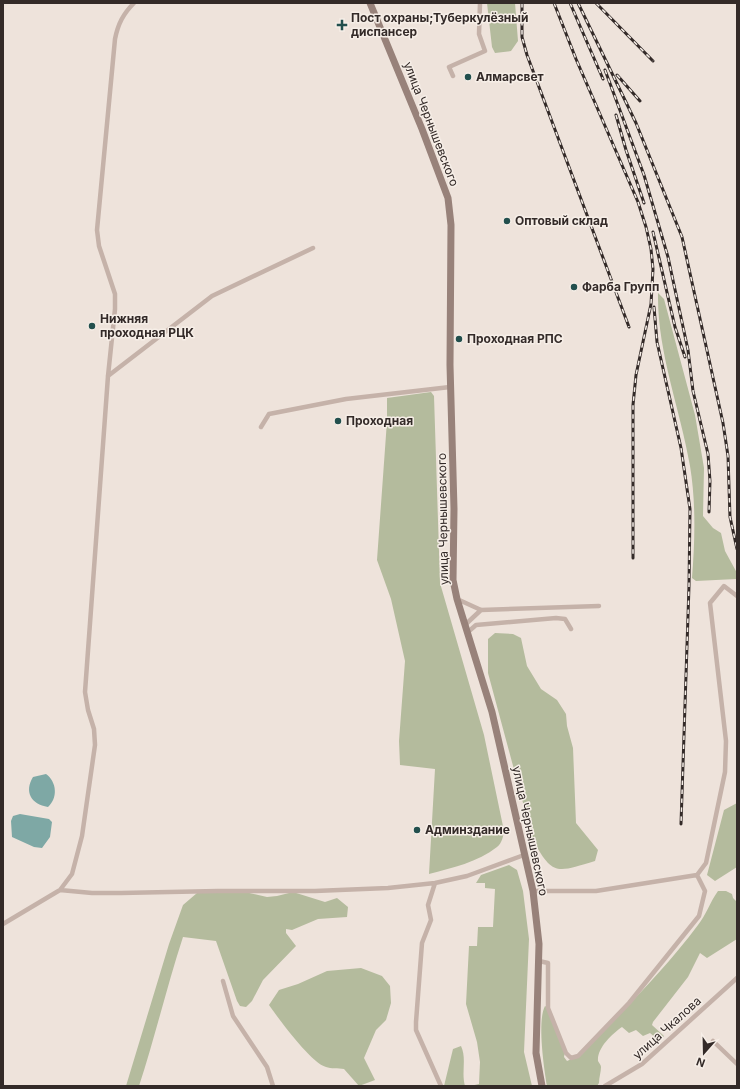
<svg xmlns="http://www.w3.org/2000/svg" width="740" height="1089" viewBox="0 0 740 1089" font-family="Inter,sans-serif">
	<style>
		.green { fill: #b4bb9d }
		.water { fill: #7ea8a5 }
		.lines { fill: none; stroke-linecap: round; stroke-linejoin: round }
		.minor { stroke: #c5b2a9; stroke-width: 4.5 }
		.secondary { stroke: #98827a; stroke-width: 7 }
		.rail-casing { stroke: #332a28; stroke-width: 3 }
		.rail { stroke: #f6eee7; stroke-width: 1.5; stroke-dasharray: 4.5; stroke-linecap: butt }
		.poi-dot { fill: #224f4d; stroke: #f6eee7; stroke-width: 1.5 }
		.labels { text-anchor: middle; stroke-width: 3; stroke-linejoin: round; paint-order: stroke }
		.poi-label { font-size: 12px; font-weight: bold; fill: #332a28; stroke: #f6eee7; text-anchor: start }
		.street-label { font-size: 12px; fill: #332a28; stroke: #f6eee7 }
	</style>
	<rect width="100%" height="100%" fill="#eee3db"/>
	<path class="green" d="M487,3H515L518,41L511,51L495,53L492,47Z
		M658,293L664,299L695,415L704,468L703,516L713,528L721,533L725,551L737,573L736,579L696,581L692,578C695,541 696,502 690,466C680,408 657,352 658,293Z
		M431,392L434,396L440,583L484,735L504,831C503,837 502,843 497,847C478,862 452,868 429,874L435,769L400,765L399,741L405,661L391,599L377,560L387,421V398Z
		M495,633L513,634L521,638L527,666L541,689L557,700L566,714L567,726L573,748L576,823L598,850L595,861C557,872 553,877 533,840L488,673V639Z
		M737,803V867L715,881L707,875L724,810Z
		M509,865L517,870L523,891L529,939L524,1052L532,1086H470L479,1084L480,1062L477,1042L466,1004L469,946H477L478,927H493L495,889L485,888V883H476L481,875Z
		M718,891H726L732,894L733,898L737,902V939L707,958L700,953L688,977L653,1022L652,1025L664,1036L662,1039L656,1038L650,1033L643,1036L636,1030L629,1033L622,1027C612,1034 597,1048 598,1061C599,1063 601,1065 601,1067C601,1072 599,1077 599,1083L597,1086H547C544,1068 537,1021 545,1006L548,1008L565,1052L564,1057L567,1061L578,1056C620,1014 662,973 698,925C706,915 710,902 718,891Z
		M245,892L267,897L277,896L293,892L325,902L337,898L348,907L347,917L318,919L292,930L286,929V933L296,946L263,980L252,1001L246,1007L240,1006L237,1001L216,941L183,937C167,986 155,1037 139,1086H126L169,944L183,905L197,893Z
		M361,968L382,976L390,986L391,1003L386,1020L376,1030L364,1058L375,1080L359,1086L344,1069C338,1068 331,1069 326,1067C311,1063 278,1018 269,1005L279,990L298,984L327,971Z
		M461,1046C467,1059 461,1072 465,1086H444L453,1049Z"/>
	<path class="water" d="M46,774C57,782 58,798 48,807C31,804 24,792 33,777Z
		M20,814L49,819L52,822L50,837L42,848L34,847L12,837L11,821L13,816Z"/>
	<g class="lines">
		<path class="minor" d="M453,76L449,67L485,51L479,34L480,3
			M108,376L212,296L313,248
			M261,427L269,414L346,399L450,387
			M457,599L481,610L599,606
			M466,624L481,610
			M468,632L476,625L556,618L565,619L571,629
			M435,883L428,905L431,920L422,943L416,1022V1030L441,1086
			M60,890L92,893H121L218,891H315L388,888L435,883L467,876L524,855
			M533,891H596L697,875L706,863L725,772L726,741L710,603L724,586L737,596
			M3,924L60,890L72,874L82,836L95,745L94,729L88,710L85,692L108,376L115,309V294L99,246L97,230L115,39C118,24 123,14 134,3
			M539,961L548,963V1008L566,1053L571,1058L578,1056L629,1003L699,916L705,891L697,875
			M223,981L233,1016L267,1067L273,1086
			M713,1041L737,1064
			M605,1086L642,1064L737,978"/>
		<path class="secondary" d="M370,3L422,129L448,198L451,225L450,365L454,509L453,580L457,599L492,712L533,891L539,944L536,1053L542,1086"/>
		<defs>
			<path id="rail" d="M522,3V37L527,55L629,327
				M554,3L576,59L638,202L646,227L651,249L653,269L651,304L636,375L633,405V558
				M570,3L603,79
				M578,3L636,123L682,237L723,423L728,456L730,517L737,549
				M596,3L653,61
				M605,70L644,175L668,257L688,350L693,391L708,454L710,481L709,512
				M617,75L640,101
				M616,115L626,150L644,203
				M653,232L675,327L685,357
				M654,307L657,342L681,448L690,509L689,586L681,824"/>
		</defs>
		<use href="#rail" class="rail-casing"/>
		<use href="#rail" class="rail"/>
	</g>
	<g class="poi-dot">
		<path d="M340 19h4v4h4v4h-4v4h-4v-4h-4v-4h4z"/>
		<circle cx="468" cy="77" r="4"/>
		<circle cx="507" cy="221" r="4"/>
		<circle cx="574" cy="287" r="4"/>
		<circle cx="92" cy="326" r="4"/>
		<circle cx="459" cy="339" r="4"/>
		<circle cx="338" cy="421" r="4"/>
		<circle cx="417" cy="830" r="4"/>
	</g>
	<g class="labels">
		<g class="poi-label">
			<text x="351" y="22">Пост охраны;Туберкулёзный<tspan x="351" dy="14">диспансер</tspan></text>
			<text x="476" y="81">Алмарсвет</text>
			<text x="515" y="225">Оптовый склад</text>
			<text x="582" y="291">Фарба Групп</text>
			<text x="100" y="323">Нижняя<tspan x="100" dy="14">проходная РЦК</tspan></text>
			<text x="467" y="343">Проходная РПС</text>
			<text x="346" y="425">Проходная</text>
			<text x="425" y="834">Админздание</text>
		</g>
		<g class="street-label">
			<text transform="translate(431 124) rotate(69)" y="4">улица Чернышевского</text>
			<text transform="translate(443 519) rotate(-91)" y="4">улица Чернышевского</text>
			<text transform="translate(530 831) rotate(78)" y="4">улица Чернышевского</text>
			<text transform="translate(667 1028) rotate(-42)" y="4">улица Чкалова</text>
		</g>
	</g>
	<rect width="740" height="1089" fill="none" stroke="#332a28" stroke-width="8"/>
	<g transform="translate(704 1053) rotate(200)" stroke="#f6eee7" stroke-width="3" paint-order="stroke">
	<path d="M0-3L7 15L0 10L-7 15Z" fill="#332a28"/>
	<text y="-6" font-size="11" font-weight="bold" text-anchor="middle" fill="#332a28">N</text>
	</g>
</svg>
